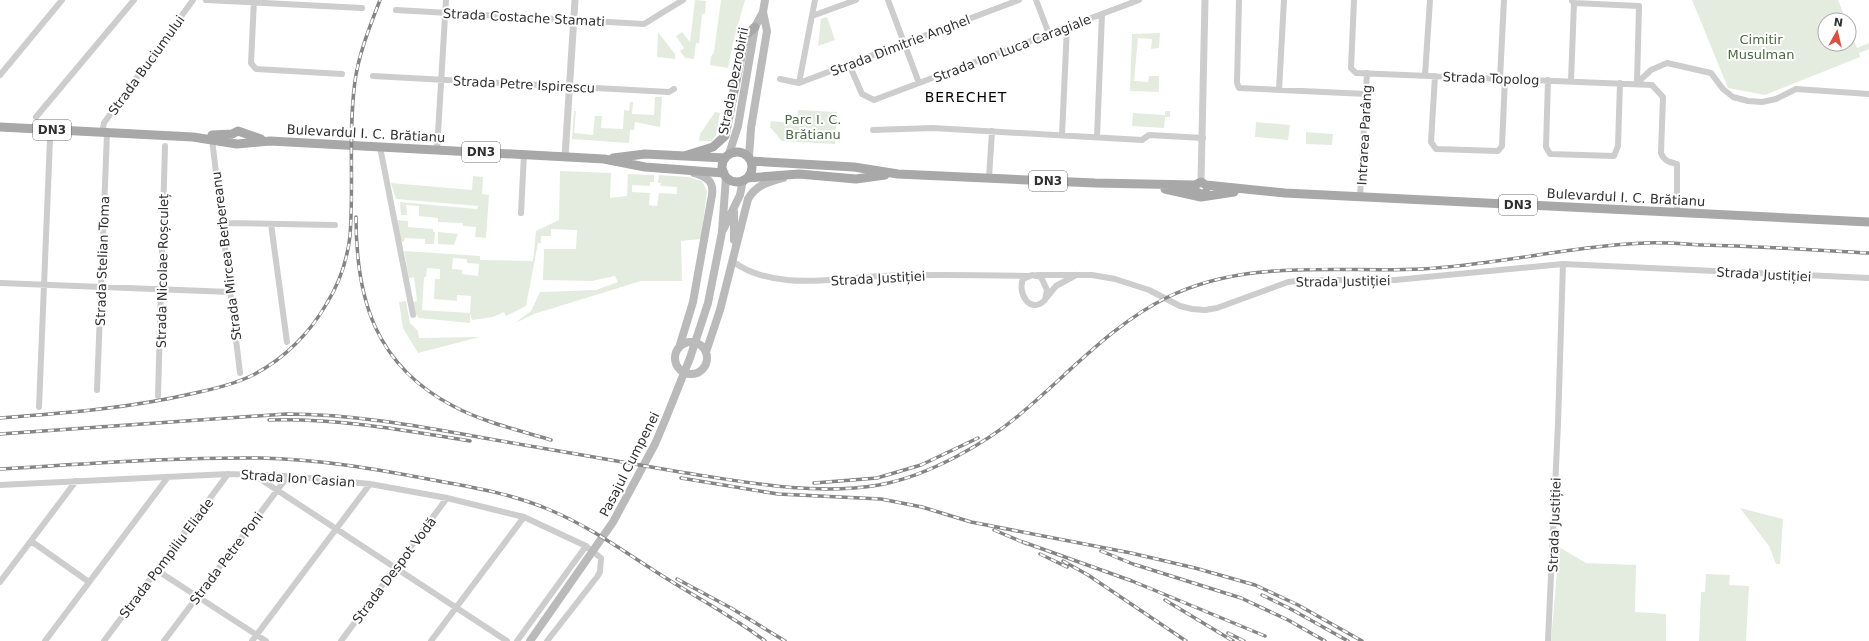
<svg xmlns="http://www.w3.org/2000/svg" width="1869" height="641" viewBox="0 0 1869 641" font-family="'DejaVu Sans',sans-serif">
	<style>
		.green { fill: #e4ecdf; fill-rule: evenodd }
		.lines { fill: none; stroke-linecap: round; stroke-linejoin: round }
		.minor { stroke: #cdcdcd; stroke-width: 6 }
		.tertiary { stroke: #cdcdcd; stroke-width: 7 }
		.secondary { stroke: #bababa; stroke-width: 8 }
		.primary { stroke: #a8a8a8; stroke-width: 9 }
		.rail-casing { stroke: #858585; stroke-width: 3.5 }
		.rail { stroke: #fff; stroke-width: 2; stroke-dasharray: 6; stroke-linecap: butt }
		.labels { text-anchor: middle; stroke-width: 4; stroke-linejoin: round; paint-order: stroke }
		.shield { fill: #fff; stroke: #6e6e6e; stroke-width: 1 }
		.shield-label { font-size: 12px; font-weight: bold; fill: #303030 }
		.street-label { font-size: 13px; fill: #303030; stroke: #fff }
		.park-label { font-size: 13px; fill: #4c6940; stroke: #fff }
		.neighbourhood-label { font-size: 14px; letter-spacing: 1px; fill: #000; stroke: #fff }
	</style>
	<rect width="100%" height="100%" fill="#fff"/>
	<path class="green" d="M695,0L706,1L705,14H702L699,44L696,43L694,59L685,58L680,51L684,48L676,36L682,32L690,42Z
		M721,0H745L733,43L728,68L710,65L711,57L714,52Z
		M1692,0H1838L1846,20H1825V44H1849V28L1857,48L1869,43V49L1859,53L1860,57L1765,95L1728,88Z
		M827,17L835,40L818,46L821,19Z
		M658,32L675,54V59L657,57Z
		M1160,33L1159,48L1151,49L1152,39L1138,38L1134,81L1148,82L1149,76H1159V92L1130,91L1132,34Z
		M655,97H662L660,127L635,122L634,130H630L629,143L572,139L574,111H576L574,133L593,135L595,116H602L601,128L623,129L624,110L629,111L630,102H633L632,114L654,115Z
		M798,110L837,112L835,144L782,141L770,127L771,121L793,123L797,121Z
		M1165,111H1170V117H1165L1164,128L1132,126L1133,113L1165,115Z
		M715,112L720,113L716,135L712,141H699L700,134Z
		M1256,122L1290,125L1288,140L1255,137Z
		M1306,132L1333,134L1332,145L1306,144Z
		M560,171L611,173L610,198L627,196L628,174L654,175V182H650V186L632,185V192L650,193L649,205L657,206L659,193L677,194V187L660,186L661,183H658L659,175L688,177L702,181L707,191L701,239L681,241L682,281H641L534,314L515,323L531,311L540,292L596,290L618,282L615,276L592,281L543,280L544,249H576L577,230L551,229V236H541V243H538L526,306L506,316L504,312L493,317L472,320L470,313V323L419,318L414,312L413,302L417,301L414,277L409,278L404,251L480,256V260L533,261L536,231L559,220ZM453,258L467,259V263L479,264L478,276L462,274V270L452,269ZM427,268L440,269V279H435L434,299L457,301V295L471,296L470,313L422,310L424,277H426Z
		M473,176L483,177L482,194L489,195L486,238L475,237L476,227L463,226V223L438,222V218L419,216V206L406,205L407,215H401L400,202L477,209L478,206L396,199L391,183L472,190Z
		M396,220L408,221V227L433,229V232H435L434,244H425V239L405,238L404,242L401,241Z
		M438,232L458,234L454,245L438,244Z
		M406,301L410,323L418,331L419,338L480,337L418,353L403,328L399,302Z
		M1740,508L1783,519L1780,564H1776L1769,546Z
		M1559,547L1586,563L1636,565L1635,612L1666,614V641H1551Z
		M1706,574L1730,575L1729,585L1749,586L1746,641H1699L1701,592H1705Z"/>
	<g class="lines">
		<path class="minor" d="M206,0L362,8
			M254,0L251,63L256,69L342,74
			M888,0L919,83
			M1036,0L1049,34
			M1239,0L1237,83L1239,88L1366,94
			M1354,0L1351,68L1356,73L1652,85L1663,97L1661,153C1664,161 1669,162 1677,164V212
			M1574,3L1639,6L1637,83
			M396,10L644,24L683,0
			M812,16L856,0
			M849,64L862,94L874,100L1139,0
			M0,75L62,0
			M1425,75L1430,0
			M373,76L669,92L674,89
			M1435,76L1431,142L1436,149L1498,151L1502,146L1505,78
			M1500,78L1504,0
			M780,79L799,83L1019,0
			M1548,80L1546,147L1550,154L1614,156L1618,146L1620,83
			M1571,81L1574,3L1572,1
			M799,83L815,0
			M1637,83L1651,70L1667,63L1711,73L1723,89L1733,97L1748,101L1762,102L1776,99L1796,89L1869,94
			M1279,90L1284,0
			M36,117L134,0
			M873,130L933,128L1142,140L1149,135L1203,138
			M102,132L104,123L193,0
			M1062,135L1067,27
			M1097,137L1102,14
			M212,139L240,373
			M380,147L413,315
			M437,150L446,0
			M989,178L992,131
			M1360,197L1367,73
			M521,213L524,154
			M222,223L335,225
			M271,224L287,342
			M732,261C774,292 834,278 881,276C930,274 979,275 1028,276
			M1032,275L1041,277L1047,290L1045,300C1030,315 1017,293 1023,279Z
			M1037,275H1092L1115,279L1149,290L1180,306L1192,309L1205,310L1217,308L1288,282L1304,280H1395L1563,264L1869,278
			M0,283L230,292
			M1047,297L1056,286L1076,275
			M97,390L107,133
			M158,396L165,146
			M39,407L50,139
			M254,475L507,641
			M0,485L228,474L288,476L370,484L447,498L524,517L586,546L601,558L600,572L597,577L547,641
			M31,541L89,582
			M158,571L266,641
			M0,582L76,481
			M45,641L168,477
			M104,641L228,474
			M164,641L288,476
			M252,641L370,484
			M341,641L447,498
			M431,641L524,517
			M517,641L586,546
			M1548,641L1558,423L1563,264"/>
		<path class="tertiary" d="M565,157L575,0
			M1201,182L1205,0"/>
		<path class="secondary" d="M729,154L738,126L755,27L763,12L765,0
			M749,157L751,128L767,31L763,12
			M723,230L740,195L743,180
			M734,240V212
			M675 358a16 16 0 1 1 32 0a16 16 0 1 1-32 0Z
			M679,348L693,302L712,195C714,181 707,177 694,173
			M706,352L720,310L748,199C756,185 768,182 783,178
			M530,641L613,522L655,444L666,418L690,358L708,303L722,232L726,177"/>
		<path class="primary" d="M0,127L193,137L237,144L270,141L604,159L645,167L724,173
			M212,135L232,134L238,131L261,139
			M722 167a15 15 0 1 1 30 0a15 15 0 1 1-30 0Z
			M684,156L713,147L725,136L745,36L755,27
			M613,158L645,154L725,158
			M751,161L854,167L898,174L1095,183L1195,185
			M747,178L799,174L856,179L885,175
			M1195,185L1201,182L1206,185L1285,193L1869,222
			M1165,189L1201,197L1234,192
			M1185,190L1195,191L1202,195L1206,192"/>
		<defs>
			<path id="rail" d="M356,217C356,299 375,365 453,406C483,422 518,430 551,440
				M0,418C66,413 131,408 195,393C214,389 235,384 253,375C284,359 310,333 327,303C340,282 347,261 350,236C354,185 348,132 355,81C359,53 370,26 380,0
				M269,420C337,418 403,430 470,441
				M0,434L286,414C353,414 418,426 484,438C549,449 615,461 680,472C745,482 813,496 879,485C928,476 988,443 1025,410C1070,372 1114,323 1168,297C1248,258 1337,273 1422,269C1497,265 1570,246 1645,243C1664,242 1684,244 1703,245C1758,246 1814,250 1869,253
				M0,469C86,464 173,457 260,458C318,459 376,469 433,480C472,487 513,494 550,510C593,528 630,556 669,580C701,600 735,618 765,641
				M681,478L778,494L881,499L922,507L971,522L1131,553L1195,568L1255,585L1298,605L1362,641
				M814,483L877,478L921,465L978,438
				M994,530L1027,544
				M1023,542L1132,581L1265,636
				M1101,551L1133,564L1241,598L1288,620L1325,641
				M1040,554L1067,567
				M1063,561L1088,575L1186,641
				M677,579L731,608L785,641
				M1262,595L1289,608L1348,641
				M1165,600L1233,641
				M1228,633L1244,641"/>
		</defs>
		<use href="#rail" class="rail-casing"/>
		<use href="#rail" class="rail"/>
	</g>
	<g class="labels">
		<g class="shield">
			<rect x="33" y="120" width="38" height="20" rx="3"/>
			<rect x="462" y="142" width="38" height="20" rx="3"/>
			<rect x="1029" y="171" width="38" height="20" rx="3"/>
			<rect x="1499" y="195" width="38" height="20" rx="3"/>
		</g>
		<g class="shield-label">
			<text x="52" y="134">DN3</text>
			<text x="481" y="156">DN3</text>
			<text x="1048" y="185">DN3</text>
			<text x="1518" y="209">DN3</text>
		</g>
		<g class="street-label">
			<text transform="translate(524 17) rotate(3)" y="5">Strada Costache Stamati</text>
			<text transform="translate(900 45) rotate(-21)" y="5">Strada Dimitrie Anghel</text>
			<text transform="translate(1012 48) rotate(-21)" y="5">Strada Ion Luca Caragiale</text>
			<text transform="translate(146 65) rotate(-54)" y="5">Strada Buciumului</text>
			<text transform="translate(1491 78) rotate(2)" y="5">Strada Topolog</text>
			<text transform="translate(733 81) rotate(-79)" y="5">Strada Dezrobirii</text>
			<text transform="translate(524 84) rotate(3)" y="5">Strada Petre Ispirescu</text>
			<text transform="translate(366 133) rotate(3)" y="5">Bulevardul I. C. Brătianu</text>
			<text transform="translate(1364 135) rotate(-87)" y="5">Intrarea Parâng</text>
			<text transform="translate(1626 197) rotate(3)" y="5">Bulevardul I. C. Brătianu</text>
			<text transform="translate(226 256) rotate(-97)" y="5">Strada Mircea Berbereanu</text>
			<text transform="translate(102 261) rotate(-88)" y="5">Strada Stelian Toma</text>
			<text transform="translate(162 271) rotate(-89)" y="5">Strada Nicolae Roșculeț</text>
			<text transform="translate(1764 274) rotate(3)" y="5">Strada Justiției</text>
			<text transform="translate(878 278) rotate(-3)" y="5">Strada Justiției</text>
			<text transform="translate(1343 281) rotate(-1)" y="5">Strada Justiției</text>
			<text transform="translate(629 464) rotate(-63)" y="5">Pasajul Cumpenei</text>
			<text transform="translate(298 478) rotate(4)" y="5">Strada Ion Casian</text>
			<text transform="translate(1554 525) rotate(-88)" y="5">Strada Justiției</text>
			<text transform="translate(166 558) rotate(-53)" y="5">Strada Pompiliu Eliade</text>
			<text transform="translate(226 558) rotate(-53)" y="5">Strada Petre Poni</text>
			<text transform="translate(394 570) rotate(-53)" y="5">Strada Despot Vodă</text>
		</g>
		<g class="park-label">
			<text x="1761" y="44">Cimitir<tspan x="1761" dy="15">Musulman</tspan></text>
			<text x="813" y="124">Parc I. C.<tspan x="813" dy="15">Brătianu</tspan></text>
		</g>
		<g class="neighbourhood-label">
			<text x="966" y="102">BERECHET</text>
		</g>
	</g>
	<g transform="translate(1837 32) rotate(8)"><circle r="19" fill="#ffffff" stroke="#acacac"/>
	<path d="M0-3L7 15L0 10L-7 15Z" fill="#d94f40"/>
	<text y="-6" font-size="11" font-weight="bold" text-anchor="middle" fill="#303030">N</text>
	</g>
</svg>
